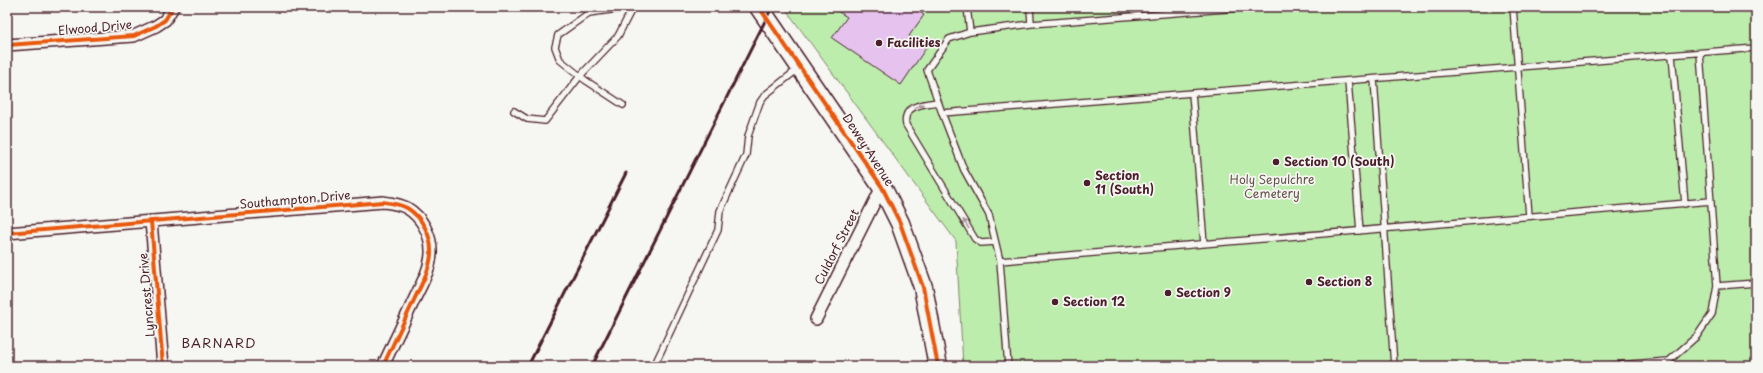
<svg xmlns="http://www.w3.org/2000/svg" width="1763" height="373" viewBox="0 0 1763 373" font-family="'Playpen Sans',sans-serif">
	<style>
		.green { fill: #bcedac; stroke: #83866c }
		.building { fill: #e6c3ee; stroke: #4a1f2b }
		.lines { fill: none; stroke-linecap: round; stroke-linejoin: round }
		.lane-casing { stroke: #4a1f2b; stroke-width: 8 }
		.street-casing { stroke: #4a1f2b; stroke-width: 14 }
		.primary-casing { stroke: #4a1f2b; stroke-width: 21 }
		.lane { stroke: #f6f6f2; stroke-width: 5.5 }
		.street { stroke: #f6f6f2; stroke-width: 11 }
		.primary { stroke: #f6f6f2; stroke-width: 18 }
		.rail { stroke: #4a1f2b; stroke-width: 3 }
		.cycleway-casing { stroke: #f6f6f2; stroke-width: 6 }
		.cycleway { stroke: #e8590c; stroke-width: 4 }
		.oneway { fill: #a99598 }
		.poi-dot { fill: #4a1f2b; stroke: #f6f6f2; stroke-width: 1.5 }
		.labels { text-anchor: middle; stroke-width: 3.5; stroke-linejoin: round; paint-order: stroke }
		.street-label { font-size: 12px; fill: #4a1f2b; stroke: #f6f6f2 }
		.poi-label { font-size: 12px; font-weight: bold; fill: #4a1f2b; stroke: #f6f6f2; text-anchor: start }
		.park-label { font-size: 12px; fill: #66524b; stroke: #f6f6f2 }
		.neighbourhood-label { font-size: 13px; letter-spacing: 1px; fill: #4a1f2b; stroke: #f6f6f2 }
	</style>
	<rect width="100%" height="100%" fill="#f6f6f2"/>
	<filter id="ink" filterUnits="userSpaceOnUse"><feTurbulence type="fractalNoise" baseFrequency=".025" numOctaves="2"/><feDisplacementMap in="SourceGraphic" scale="8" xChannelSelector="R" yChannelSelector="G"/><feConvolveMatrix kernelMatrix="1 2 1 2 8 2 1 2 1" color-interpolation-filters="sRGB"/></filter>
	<g filter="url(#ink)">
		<path class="green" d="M789,7H1756V366H963L956,241L787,11Z"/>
		<path class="building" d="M831,7H912L924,15L909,36L926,48L901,85L832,38L847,17Z"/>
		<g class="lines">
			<defs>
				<path id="lane" d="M967,7L970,32
					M1030,7L1031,24
					M1513,7L1529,216
					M1672,55L1685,204
					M1374,79L1394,366
					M1348,81L1360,231
					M1192,93L1204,244
					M938,102C923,104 902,105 906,125L975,239L981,243L995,242
					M623,105L585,80L560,60L555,47L558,35L589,13L633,7
					M514,111L527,119L545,121L580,76L618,36L633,7
					M942,113L1756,48
					M1000,261L1711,201
					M1717,286L1756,283
					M656,362L718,230L720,211L746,155L748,136L760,102L765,95L798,69
					M1008,366L1000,261L989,215L964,170L942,113L927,70L949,39L970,32L1031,24L1252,7
					M1604,366L1669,361L1697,336L1712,314L1717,286L1700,53"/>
				<path id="street" d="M7,45L134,36L156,26L165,20L173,7
					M151,221L163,366
					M7,233L383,202C391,203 400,204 407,208C422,217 432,236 431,254C430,270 421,285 414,300C404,322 393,344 383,366
					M816,319L882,187"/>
				<path id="primary" d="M759,7L882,187L900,223L923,287L938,366"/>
			</defs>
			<use href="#lane" class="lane-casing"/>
			<use href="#street" class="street-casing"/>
			<use href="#primary" class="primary-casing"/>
			<use href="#lane" class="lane"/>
			<use href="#street" class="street"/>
			<use href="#primary" class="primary"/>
			<path class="rail" d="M528,366L626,173
				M592,366L772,7"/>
			<defs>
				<path id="cycleway" d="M759,7L882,187L900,223L923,287L938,366
					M7,45L134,36L156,26L165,20L173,7
					M151,221L163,366
					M7,233L383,202C391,203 400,204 407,208C422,217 432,236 431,254C430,270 421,285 414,300C404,322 393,344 383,366"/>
			</defs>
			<use href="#cycleway" class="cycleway-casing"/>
			<use href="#cycleway" class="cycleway"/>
		</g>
		<defs><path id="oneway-solid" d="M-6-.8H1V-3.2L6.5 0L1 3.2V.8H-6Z"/></defs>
		<g class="oneway">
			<use href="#oneway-solid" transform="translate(919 106) rotate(-18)"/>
			<use href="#oneway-solid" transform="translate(966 224) rotate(-121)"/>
		</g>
	</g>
	<g class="poi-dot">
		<circle cx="879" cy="43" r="4"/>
		<circle cx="1276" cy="162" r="4"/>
		<circle cx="1087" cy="183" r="4"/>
		<circle cx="1309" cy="282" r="4"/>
		<circle cx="1168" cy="293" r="4"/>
		<circle cx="1055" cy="302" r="4"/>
	</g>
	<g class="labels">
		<g class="street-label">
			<text transform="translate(95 28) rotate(-5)" y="4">Elwood Drive</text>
			<text transform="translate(868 150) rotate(57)" y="4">Dewey Avenue</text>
			<text transform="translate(295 200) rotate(-5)" y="4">Southampton Drive</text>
			<text transform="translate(837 247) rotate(-63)" y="4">Culdorf Street</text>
			<text transform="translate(147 295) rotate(-95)" y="4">Lyncrest Drive</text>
		</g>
		<g class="poi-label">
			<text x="887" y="47">Facilities</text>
			<text x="1284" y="166">Section 10 (South)</text>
			<text x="1095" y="180">Section<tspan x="1095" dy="14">11 (South)</tspan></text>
			<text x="1317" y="286">Section 8</text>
			<text x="1176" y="297">Section 9</text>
			<text x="1063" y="306">Section 12</text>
		</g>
		<g class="park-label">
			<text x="1272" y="184">Holy Sepulchre<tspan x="1272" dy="14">Cemetery</tspan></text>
		</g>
		<g class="neighbourhood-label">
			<text x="219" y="348">BARNARD</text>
		</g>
	</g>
	<rect width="1763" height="373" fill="none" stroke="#f6f6f2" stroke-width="24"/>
	<rect x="12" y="12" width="1739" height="349" fill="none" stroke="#4a1f2b" stroke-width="1.5" filter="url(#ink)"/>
</svg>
